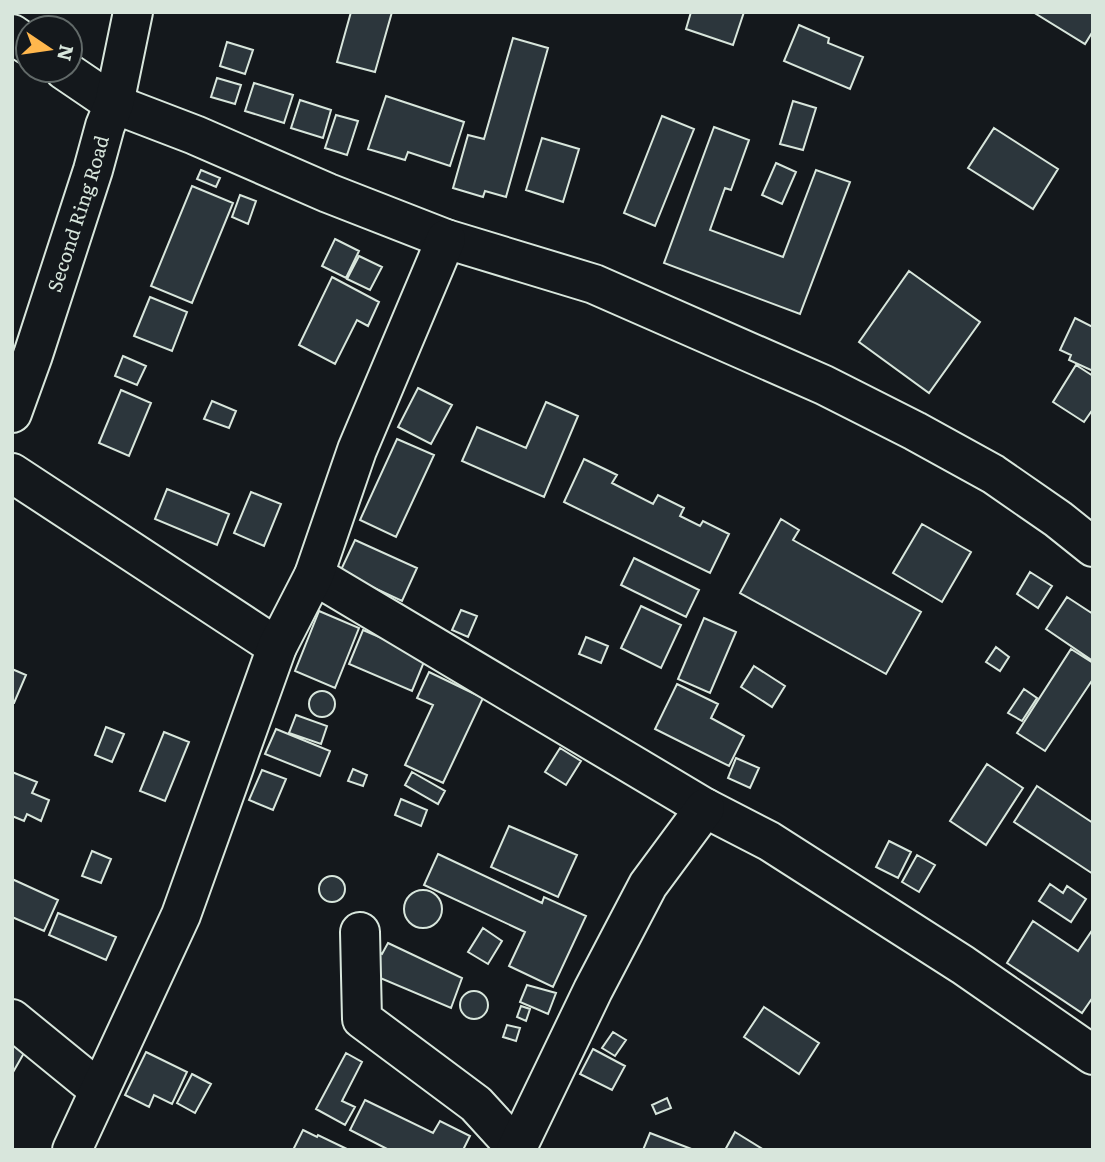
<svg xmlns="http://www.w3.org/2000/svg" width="1105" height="1162" viewBox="0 0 1105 1162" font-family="Literata,serif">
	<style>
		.building { fill: #2c363c; stroke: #d8e6dc; stroke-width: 2 }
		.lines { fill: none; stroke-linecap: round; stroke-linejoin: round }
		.minor-casing { stroke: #d8e6dc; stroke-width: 42 }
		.minor { stroke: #14181c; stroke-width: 38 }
		.labels { text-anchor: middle; stroke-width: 5; stroke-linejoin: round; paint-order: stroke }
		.street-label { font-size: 19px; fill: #d8e6dc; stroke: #14181c }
	</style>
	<rect width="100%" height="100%" fill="#14181c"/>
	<path class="building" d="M351,12H392L375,72L337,62Z
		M691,12H744L733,45L686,29Z
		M1033,12H1093V31L1085,44Z
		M799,25L829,38L828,43L863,57L850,89L784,61Z
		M513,38L548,48L506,197L485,191L483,197L453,188L468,135L484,139Z
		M227,42L253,50L245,74L220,66Z
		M217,78L241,85L235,104L211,97Z
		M254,83L293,95L284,123L245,111Z
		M386,96L464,122L450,166L408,152L405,160L368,149Z
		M300,100L331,110L323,138L291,128Z
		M793,101L816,108L803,150L780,144Z
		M336,115L358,121L347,155L325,148Z
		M662,116L694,129L655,226L624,213Z
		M714,127L749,140L731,190L725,188L710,230L783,257L816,170L850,182L800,314L664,263Z
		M994,128L1058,169L1033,209L968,168Z
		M542,138L579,149L563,202L526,190Z
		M776,163L796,172L782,204L762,195Z
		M201,170L220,178L216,187L197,179Z
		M192,186L233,203L192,303L151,286Z
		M240,195L256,201L248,224L232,217Z
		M335,239L359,251L346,278L322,266Z
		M359,256L382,267L370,290L347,279Z
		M909,271L980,322L929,393L859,342Z
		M332,277L379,302L368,326L357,320L335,364L299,345Z
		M150,297L187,312L172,351L134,336Z
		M1075,318L1093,327V371L1069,360L1071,355L1060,350Z
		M123,356L146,366L137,385L115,376Z
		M1076,365L1093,376V409L1084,422L1053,402Z
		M418,388L452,405L431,444L398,427Z
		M121,390L151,403L129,456L99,443Z
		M212,401L236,411L229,428L204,419Z
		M546,402L578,416L544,497L462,461L477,427L526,448Z
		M397,439L434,455L396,537L360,520Z
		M584,459L617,475L612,483L653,504L658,495L684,508L680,516L700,526L703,521L729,534L710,573L564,502Z
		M167,489L229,514L217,545L155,519Z
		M251,492L281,504L264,546L234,533Z
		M781,519L799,530L793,540L921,612L886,674L740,593Z
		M922,524L971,552L942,602L893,573Z
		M355,540L417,568L402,601L340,572Z
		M634,558L699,590L686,617L621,585Z
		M1030,572L1052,586L1038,608L1017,594Z
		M1067,597L1093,614V661L1046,629Z
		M641,606L681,625L661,668L621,648Z
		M461,610L477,616L468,637L452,630Z
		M319,611L359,628L335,688L295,671Z
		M704,618L736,632L710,693L678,679Z
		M363,630L426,657L412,691L349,664Z
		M586,637L608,646L601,663L579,654Z
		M996,647L1009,657L1000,671L986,662Z
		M1071,649L1093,663V679L1045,751L1017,733Z
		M754,666L785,686L772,707L741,687Z
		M12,669L26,675L14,703H12Z
		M429,672L483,698L443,783L405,765L433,705L417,698Z
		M677,684L718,704L711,718L744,736L729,766L655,729Z
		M1024,689L1037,698L1022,721L1008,713Z
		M309 704a13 13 0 1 1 26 0a13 13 0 1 1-26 0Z
		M296,715L327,726L321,744L289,733Z
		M106,727L124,734L112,762L95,755Z
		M276,729L330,751L320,776L265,754Z
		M164,732L189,742L165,801L140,791Z
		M560,748L581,761L566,785L545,772Z
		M736,758L759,768L750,788L728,778Z
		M987,764L1023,788L986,845L950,821Z
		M353,769L367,775L363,786L348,781Z
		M262,770L286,779L273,810L249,800Z
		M12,772L37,782L32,793L49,800L41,821L27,814L24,821L12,816Z
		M412,772L445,791L438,804L405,785Z
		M1037,786L1093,823V874L1014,822Z
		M401,799L427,810L421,826L395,815Z
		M509,826L577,855L558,897L491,867Z
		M889,841L911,852L898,878L876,867Z
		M92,851L111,859L101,883L82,876Z
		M438,854L542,903L544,897L586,916L553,987L509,966L525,932L424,885Z
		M917,855L935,865L919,892L902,882Z
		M319 889a13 13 0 1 1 26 0a13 13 0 1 1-26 0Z
		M12,879L58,900L44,931L12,917Z
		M1050,884L1063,893L1067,886L1086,899L1071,922L1039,901Z
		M404 909a19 19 0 1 1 38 0a19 19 0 1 1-38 0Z
		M58,913L116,937L106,960L49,935Z
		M1033,921L1078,951L1093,929V997L1082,1013L1007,963Z
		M483,928L502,941L488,964L468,952Z
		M388,943L462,978L451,1008L366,972L376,951L382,954Z
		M527,985L556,993L548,1014L520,1002Z
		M460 1005a14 14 0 1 1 28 0a14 14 0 1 1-28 0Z
		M521,1006L530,1009L526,1021L517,1017Z
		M764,1007L819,1043L799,1074L744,1037Z
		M507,1025L520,1028L516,1041L503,1037Z
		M613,1032L626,1040L615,1056L602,1048Z
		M12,1038L28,1046L12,1074Z
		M593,1049L625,1066L612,1090L580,1074Z
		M146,1052L187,1072L172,1104L154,1095L149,1107L125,1095Z
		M346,1053L362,1062L342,1101L355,1107L345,1125L316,1109Z
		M192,1074L211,1084L195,1113L177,1103Z
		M667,1098L671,1108L656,1114L652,1105Z
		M365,1100L433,1133L440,1121L470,1136L463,1150H389L350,1130Z
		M303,1130L317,1137L318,1135L349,1150H293Z
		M735,1132L764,1150H725Z
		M650,1133L694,1150H643Z"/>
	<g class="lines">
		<defs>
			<g id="minor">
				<path d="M12,34L28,45"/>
				<path d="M64,70L114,104L195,135L328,193L446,239L594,284L824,385L915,431L993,474L1058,519L1093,547"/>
				<path id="s1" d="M12,413L33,355L93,170L105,126L114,104L133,12"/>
				<path d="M12,473L277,647"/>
				<path d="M314,575L705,808L769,841L963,965L1093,1055"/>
				<path d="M360,932L362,1019L476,1104L518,1150"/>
				<path d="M12,1019L99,1090"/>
				<path d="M72,1150L181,915L277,647L314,575L357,450L446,239"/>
				<path d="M516,1150L593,990L648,885L705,808"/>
			</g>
		</defs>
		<use href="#minor" class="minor-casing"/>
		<use href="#minor" class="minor"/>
	</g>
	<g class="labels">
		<g class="street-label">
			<text dy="7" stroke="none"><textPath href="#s1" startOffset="210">Second Ring Road</textPath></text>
		</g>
	</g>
	<rect width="1105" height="1162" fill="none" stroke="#d8e6dc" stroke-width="28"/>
	<g transform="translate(49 49) rotate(103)"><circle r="33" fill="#14181c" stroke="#626a69" stroke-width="2"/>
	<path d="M0-5L12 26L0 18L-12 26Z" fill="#ffb74d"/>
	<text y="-10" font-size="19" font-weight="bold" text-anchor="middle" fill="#d8e6dc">N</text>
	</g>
</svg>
